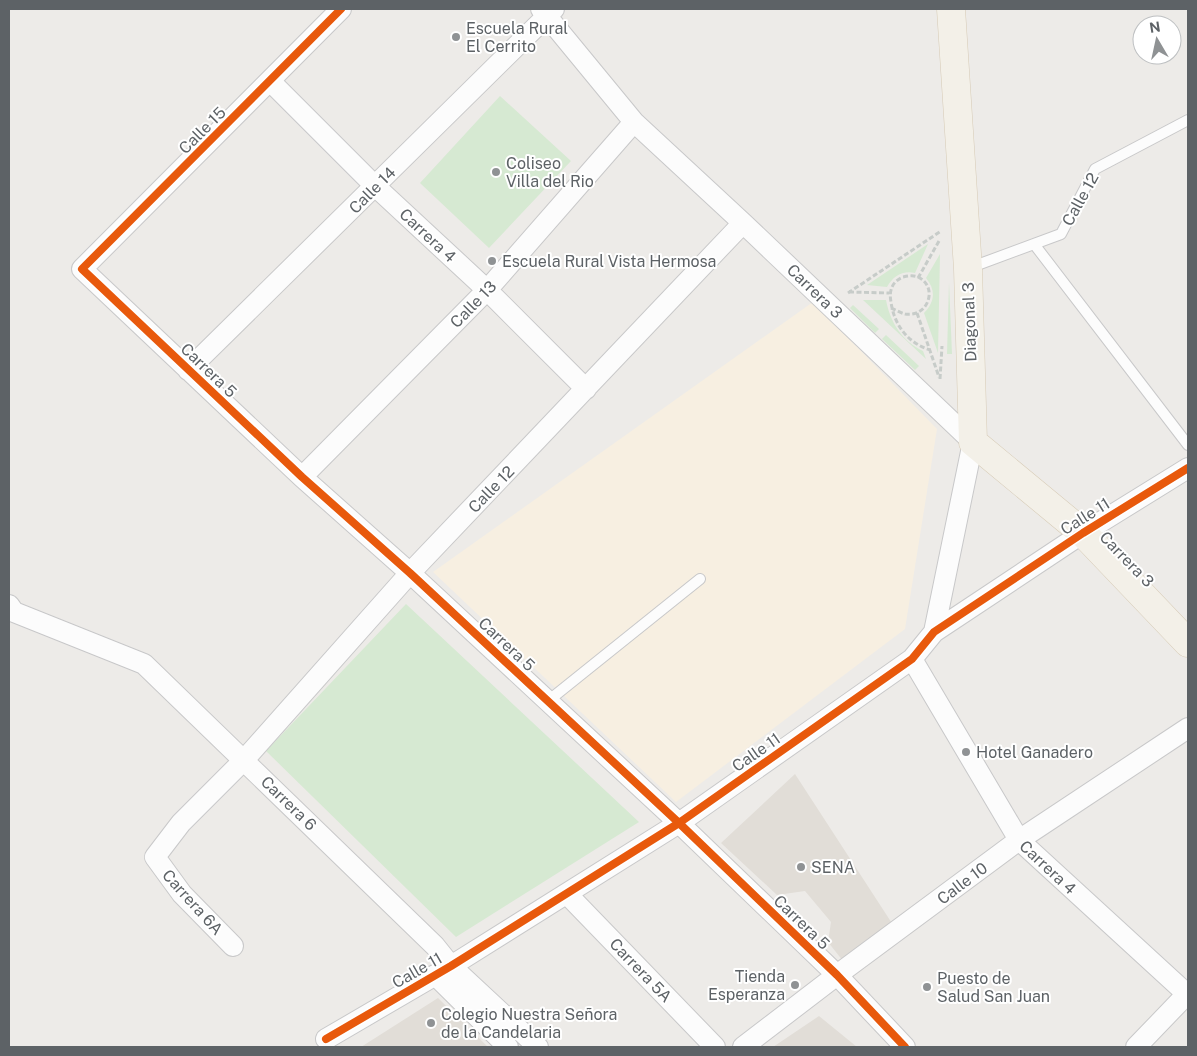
<svg xmlns="http://www.w3.org/2000/svg" width="1197" height="1056" viewBox="0 0 1197 1056" font-family="'Public Sans',sans-serif">
	<style>
		.commercial { fill: #f7efe1 }
		.education { fill: #e1ddd7 }
		.green { fill: #d6e9d2 }
		.lines { fill: none; stroke-linecap: round; stroke-linejoin: round }
		.lane-casing { stroke: #c8c8c9; stroke-width: 12 }
		.street-casing { stroke: #c8c8c9; stroke-width: 22 }
		.primary-casing { stroke: #d6cab5; stroke-width: 29 }
		.path { stroke: #c7ccc9; stroke-width: 3; stroke-dasharray: 5 2.5; stroke-linecap: butt }
		.lane { stroke: #fcfcfc; stroke-width: 10 }
		.street { stroke: #fcfcfc; stroke-width: 20 }
		.primary { stroke: #f3f0e8; stroke-width: 28 }
		.cycleway-casing { stroke: #fff; stroke-width: 11 }
		.cycleway { stroke: #e8590c; stroke-width: 8 }
		.poi-dot { fill: #8f9294; stroke: #fff; stroke-width: 2 }
		.labels { text-anchor: middle; stroke-width: 4; stroke-linejoin: round; paint-order: stroke }
		.poi-label { font-size: 16px; fill: #5d6266; stroke: #fff; text-anchor: start }
		.street-label { font-size: 16px; fill: #5d6266; stroke: #fff }
	</style>
	<rect width="100%" height="100%" fill="#edebe8"/>
	<path class="commercial" d="M813,302L937,429L905,629L676,802L433,572Z"/>
	<path class="education" d="M795,774L897,931L843,961L828,942L831,922L805,891L777,895L721,843Z
		M438,998L488,1047H361Z
		M819,1016L857,1047H773Z"/>
	<path class="green" d="M500,96L571,161L489,248L420,183Z
		M928,244L915,273C903,270 893,276 887,287L867,285Z
		M940,254L938,353L924,313C935,302 936,290 926,278Z
		M949,282L952,354H947Z
		M863,300H886C890,322 902,341 923,351L926,359Z
		M853,305L879,329L875,333L850,308Z
		M886,335L919,366L915,370L882,339Z
		M406,604L639,822L456,937L266,751Z"/>
	<g class="lines">
		<defs>
			<path id="lane" d="M1034,244L1188,445
				M969,268L1061,234L1095,169L1188,120
				M548,701L700,579"/>
			<path id="street" d="M341,9L82,269L302,477L410,573L679,823L837,975L905,1047
				M541,9L634,122L743,223L973,442L934,632
				M270,81L375,186L487,290L586,389
				M188,370L554,9
				M302,477L487,290L634,122
				M9,605L14,612L144,664L435,946L451,966L538,1047
				M912,659L1019,840L1188,995
				M567,894L715,1047
				M233,946L182,894L155,857L181,823L244,760L410,573L743,223
				M435,975L508,1047
				M326,1039L451,966L679,823L912,659L934,632L1083,533L1188,468
				M743,1047L837,975L1019,840L1188,728
				M1136,1047L1188,993"/>
			<path id="primary" d="M951,9L968,269L973,442L1083,533L1188,643"/>
		</defs>
		<use href="#lane" class="lane-casing"/>
		<use href="#street" class="street-casing"/>
		<use href="#primary" class="primary-casing"/>
		<path class="path" d="M918,278L939,241
			M849,292L889,293
			M848,293L941,231
			M891,308C896,310 901,313 905,314C928,318 939,287 918,277C913,275 908,276 903,277C891,282 889,292 891,302C894,325 908,343 930,350
			M917,313L939,377
			M940,379L942,346"/>
		<use href="#lane" class="lane"/>
		<use href="#street" class="street"/>
		<use href="#primary" class="primary"/>
		<defs>
			<path id="cycleway" d="M341,9L82,269L302,477L410,573L679,823L837,975L905,1047
				M326,1039L451,966L679,823L912,659L934,632L1083,533L1188,468"/>
		</defs>
		<use href="#cycleway" class="cycleway-casing"/>
		<use href="#cycleway" class="cycleway"/>
	</g>
	<g class="poi-dot">
		<circle cx="456" cy="37" r="5"/>
		<circle cx="496" cy="172" r="5"/>
		<circle cx="492" cy="261" r="5"/>
		<circle cx="966" cy="752" r="5"/>
		<circle cx="801" cy="867" r="5"/>
		<circle cx="795" cy="985" r="5"/>
		<circle cx="927" cy="987" r="5"/>
		<circle cx="431" cy="1023" r="5"/>
	</g>
	<g class="labels">
		<g class="poi-label">
			<text x="466" y="34">Escuela Rural<tspan x="466" dy="18">El Cerrito</tspan></text>
			<text x="506" y="169">Coliseo<tspan x="506" dy="18">Villa del Rio</tspan></text>
			<text x="502" y="267">Escuela Rural Vista Hermosa</text>
			<text x="976" y="758">Hotel Ganadero</text>
			<text x="811" y="873">SENA</text>
			<text x="785" y="982" text-anchor="end">Tienda<tspan x="785" dy="18">Esperanza</tspan></text>
			<text x="937" y="984">Puesto de<tspan x="937" dy="18">Salud San Juan</tspan></text>
			<text x="441" y="1020">Colegio Nuestra Señora<tspan x="441" dy="18">de la Candelaria</tspan></text>
		</g>
		<g class="street-label">
			<text transform="translate(202 130) rotate(-45)" y="6">Calle 15</text>
			<text transform="translate(372 190) rotate(-45)" y="6">Calle 14</text>
			<text transform="translate(1080 199) rotate(-61)" y="6">Calle 12</text>
			<text transform="translate(428 235) rotate(43)" y="6">Carrera 4</text>
			<text transform="translate(815 291) rotate(44)" y="6">Carrera 3</text>
			<text transform="translate(473 304) rotate(-46)" y="6">Calle 13</text>
			<text transform="translate(969 322) rotate(-92)" y="6">Diagonal 3</text>
			<text transform="translate(209 370) rotate(44)" y="6">Carrera 5</text>
			<text transform="translate(491 489) rotate(-46)" y="6">Calle 12</text>
			<text transform="translate(1085 516) rotate(-32)" y="6">Calle 11</text>
			<text transform="translate(1127 559) rotate(46)" y="6">Carrera 3</text>
			<text transform="translate(507 644) rotate(43)" y="6">Carrera 5</text>
			<text transform="translate(756 752) rotate(-35)" y="6">Calle 11</text>
			<text transform="translate(289 803) rotate(44)" y="6">Carrera 6</text>
			<text transform="translate(1048 867) rotate(43)" y="6">Carrera 4</text>
			<text transform="translate(962 883) rotate(-37)" y="6">Calle 10</text>
			<text transform="translate(193 902) rotate(48)" y="6">Carrera 6A</text>
			<text transform="translate(802 922) rotate(44)" y="6">Carrera 5</text>
			<text transform="translate(417 970) rotate(-30)" y="6">Calle 11</text>
			<text transform="translate(641 970) rotate(46)" y="6">Carrera 5A</text>
		</g>
	</g>
	<rect width="1197" height="1056" fill="none" stroke="#5d6266" stroke-width="20"/>
	<g transform="translate(1157 40) rotate(351)"><circle r="24" fill="#ffffff" stroke="#bec0c2"/>
	<path d="M0-4L9 19L0 12L-9 19Z" fill="#8f9294"/>
	<text y="-8" font-size="14" font-weight="bold" text-anchor="middle" fill="#5d6266">N</text>
	</g>
</svg>
